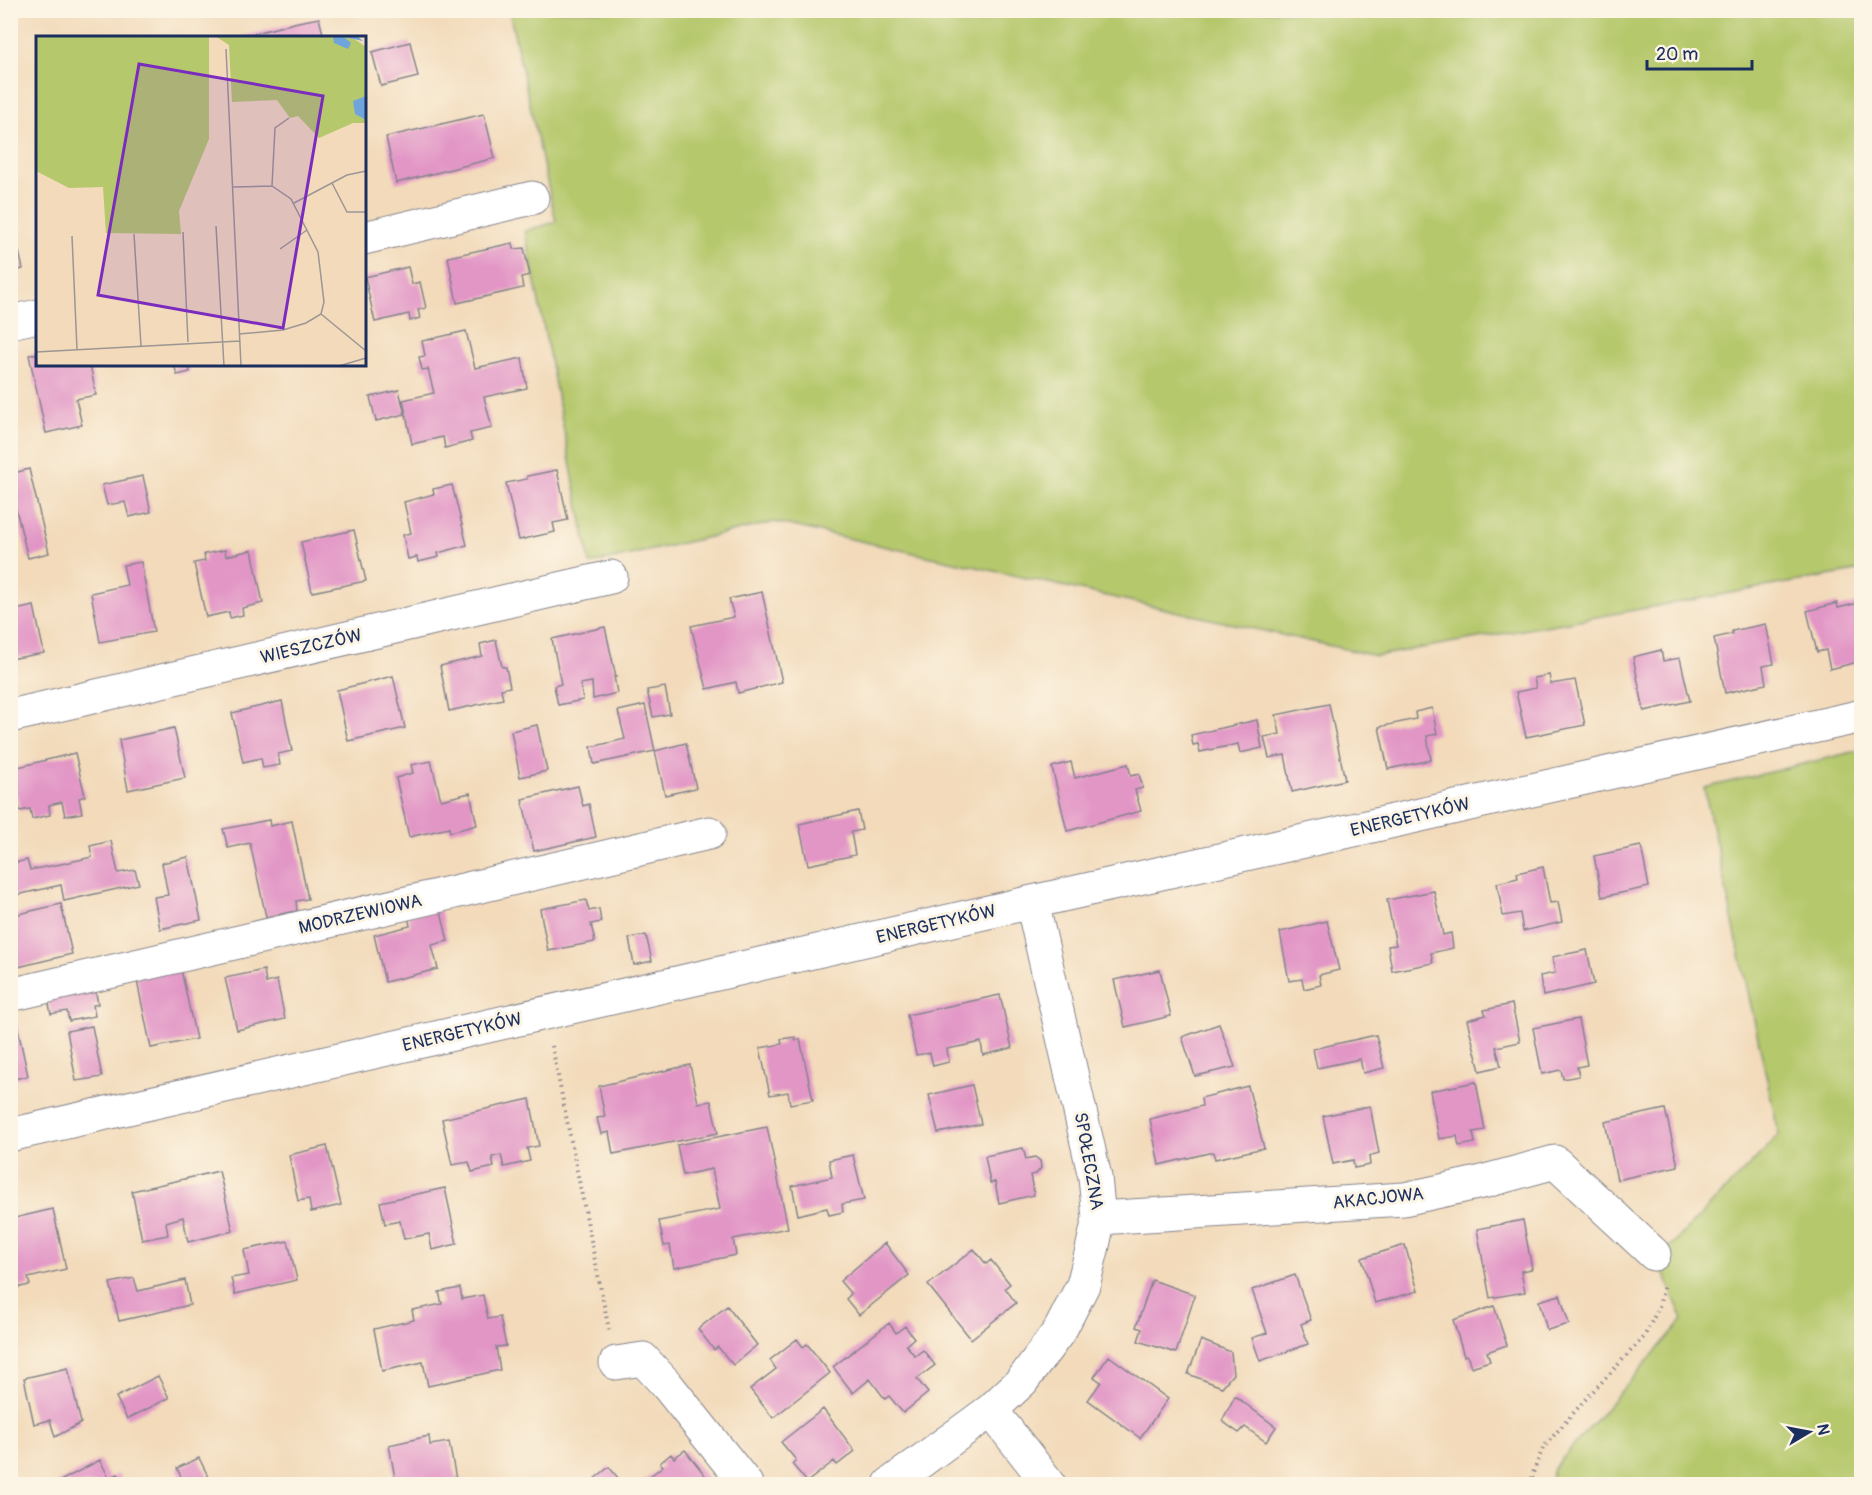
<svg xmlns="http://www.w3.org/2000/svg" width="1872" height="1495" viewBox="0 0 1872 1495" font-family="Pangolin,sans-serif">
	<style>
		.green { fill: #b5c86c; stroke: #687c65; stroke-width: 1.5 }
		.building { fill: #e296c6 }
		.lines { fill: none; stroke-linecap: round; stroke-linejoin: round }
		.minor-casing { stroke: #86848c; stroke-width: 35 }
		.path { stroke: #86848c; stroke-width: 4; stroke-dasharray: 1.5 4.5; stroke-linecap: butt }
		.minor { stroke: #fff; stroke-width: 33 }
		.labels { text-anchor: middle; stroke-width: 6; stroke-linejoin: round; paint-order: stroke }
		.street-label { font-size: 18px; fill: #1b2f5e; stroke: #fcf5e5 }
		.inset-road { fill: none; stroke: #9c9695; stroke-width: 1.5 }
		.view { fill: #7b2cbf; fill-opacity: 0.15; stroke: #7b2cbf; stroke-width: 3 }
		.inset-edge { fill: none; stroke: #1b2f5e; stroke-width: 3 }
	</style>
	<rect width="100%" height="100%" fill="#fcf5e5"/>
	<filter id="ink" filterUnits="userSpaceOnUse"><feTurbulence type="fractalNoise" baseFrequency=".0167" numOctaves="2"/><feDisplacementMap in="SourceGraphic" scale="12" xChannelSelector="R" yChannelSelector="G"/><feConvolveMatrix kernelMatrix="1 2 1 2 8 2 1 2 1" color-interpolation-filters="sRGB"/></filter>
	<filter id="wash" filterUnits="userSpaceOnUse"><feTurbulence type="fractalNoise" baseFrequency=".008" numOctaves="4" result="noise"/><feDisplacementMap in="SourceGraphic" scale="24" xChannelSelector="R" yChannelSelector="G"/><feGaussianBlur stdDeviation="1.35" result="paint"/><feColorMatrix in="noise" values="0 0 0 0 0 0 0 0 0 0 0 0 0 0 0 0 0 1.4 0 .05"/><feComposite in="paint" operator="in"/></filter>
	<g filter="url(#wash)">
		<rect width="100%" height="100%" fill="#f2daba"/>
		<path class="green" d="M509,11H1861V570L1376,656L775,522L590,564L525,231L556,222Z
			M1861,750V1484H1550L1554,1468L1683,1320L1658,1259L1779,1135L1704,788Z"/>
		<g id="blocks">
			<path class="building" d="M319,18L324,38H237L298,22Z
				M410,42L418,77L381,86L372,52Z
				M484,114L495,158L396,183L386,137Z
				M11,216L23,269L10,272V217Z
				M513,243L514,249L524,248L530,275L521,277L523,288L457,303L448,257Z
				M408,267L412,284L420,282L426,308L418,310L420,318L410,321L409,314L375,322L365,277Z
				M466,331L475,368L522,358L527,388L484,397L492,428L470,433L472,441L445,448L443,437L412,444L403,400L434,393L428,369L422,370L419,357L425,356L422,341Z
				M38,353V364H90L96,395L76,399L82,425L46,433L29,355Z
				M174,364H189L190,372L177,375Z
				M399,390L405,414L376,421L370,397Z
				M29,469L49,553L28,558L15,505L10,507V474Z
				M557,470L568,520L553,523L555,532L519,540L506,483L527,479V476Z
				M143,476L151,512L129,517L125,502L107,505L102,485Z
				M452,485L467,545L438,553L439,557L418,562L417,557L408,559L403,535L411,533L404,502L434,494L433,489Z
				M354,530L366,581L312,592L301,542Z
				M225,550L226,556L252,550L263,603L242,608L243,615L230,618L229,612L206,617L194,563L205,561L204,554Z
				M141,562L154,632L100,642L91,593L127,585L123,565Z
				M762,592L782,682L738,693L736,682L707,689L691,626L734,617L729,599Z
				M1862,602V661L1830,669L1826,650L1817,652L1807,611L1837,603L1838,608Z
				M34,606L44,653L10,659V611Z
				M1766,624L1774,664L1763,666L1766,684L1725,693L1714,638L1732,634V631Z
				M605,627L616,677L614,676L617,693L593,699L592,682L580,684L583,700L558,705L554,686L561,684L552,639Z
				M496,640L502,667H506L510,687L501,689L503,699L449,711L440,666L482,656L480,644Z
				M1661,650L1663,661L1680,658L1690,701L1644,711L1633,657Z
				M1549,675L1551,684L1575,680L1585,725L1526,737L1516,692L1536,688L1534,678Z
				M393,676L405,728L348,741L337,690Z
				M665,687L670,714L653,717L647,690Z
				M282,701L292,751L278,754L280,765L263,768L261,758L243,762L232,713Z
				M1329,704L1345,780L1292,792L1285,755L1269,758L1264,737L1280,734L1276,715Z
				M645,705L655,751L594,764L591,747L625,739L618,711Z
				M1432,708L1437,734L1427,736L1431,760L1388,769L1379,727L1416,719L1415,712Z
				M1257,720L1262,748L1240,753L1238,744L1200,752L1198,744L1193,745L1191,735Z
				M537,725L547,771L520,777L511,731Z
				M174,728L185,778L128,790L119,740Z
				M686,743L696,788L665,795L655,751Z
				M75,753L85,796L79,798L82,813L65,816L62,802L49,805L50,815L32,819L30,809L20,811L10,769Z
				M431,761L441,800L470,793L477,825L450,832L449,828L409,837L396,778L413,773L411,765Z
				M1071,762L1075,778L1128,764L1131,776L1139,774L1143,788L1135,790L1141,811L1067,831L1052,767Z
				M578,786L583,806L589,804L596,837L534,851L522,799Z
				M858,811L862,830L851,832L855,855L808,865L799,824Z
				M269,820L270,826L292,821L308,899L296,901L297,911L266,917L250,843L228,848L223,829Z
				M111,841L118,873L135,870L139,884L64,901L61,885L12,896L10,864L27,860L30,870L61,864L92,857L90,846Z
				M1641,846L1649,887L1602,897L1594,856Z
				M188,857L201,920L160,929L154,897L168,895L162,863Z
				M1543,867L1550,903L1558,902L1562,922L1523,931L1520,913L1503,916L1497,883L1518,878L1517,873Z
				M1434,891L1443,935L1451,933L1453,948L1431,953L1433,963L1392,971L1388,946L1396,945L1387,900Z
				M586,900L589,911L599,909L601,922L591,924L595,942L548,951L540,909Z
				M61,904L72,954L10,969V916Z
				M440,908L448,941L432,945L438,969L385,982L374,935L410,926L408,916Z
				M1327,921L1339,970L1319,975L1321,985L1304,989L1302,979L1289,981L1280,932Z
				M646,935L652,961L634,965L629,938Z
				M1587,950L1594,984L1543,996L1540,976L1555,973L1552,957Z
				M180,965L196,1039L151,1048L136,976Z
				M264,970L266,983L277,980L285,1019L237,1030L225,978Z
				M1160,970L1171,1016L1125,1027L1114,980Z
				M94,983L98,1004L93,1005L95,1016L69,1021L67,1011L51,1014L47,994Z
				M1000,995L1012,1048L983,1055L981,1042L963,1046L947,1049L949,1062L933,1066L930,1053L916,1055L907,1015Z
				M1512,1004L1520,1042L1496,1047L1501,1066L1480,1071L1467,1020L1486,1015L1484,1010Z
				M1578,1019L1587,1065L1577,1067L1579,1076L1563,1079L1561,1070L1542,1074L1533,1028Z
				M16,1020L28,1076L10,1080V1021Z
				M1219,1024L1235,1067L1195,1076L1182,1037Z
				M92,1026L102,1077L76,1081L67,1031Z
				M1376,1035L1384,1068L1363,1073L1360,1059L1317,1068L1313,1049Z
				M795,1037V1040L800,1039L813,1100L790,1104L788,1092L770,1095L760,1048L782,1044L781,1039Z
				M690,1065L698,1103L711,1101L718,1133L613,1154L609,1132L601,1134L597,1118L605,1117L599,1086Z
				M1476,1082L1485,1130L1473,1132L1475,1143L1459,1146L1457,1136L1439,1139L1430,1091Z
				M972,1085L981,1124L938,1133L929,1095Z
				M1248,1086L1264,1148L1215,1159L1213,1152L1159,1165L1150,1119L1202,1106L1201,1098Z
				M530,1099L539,1146L527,1148L530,1161L504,1167L501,1155L492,1157L494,1167L472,1172L469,1162L452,1165L442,1119Z
				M1370,1106L1379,1153L1369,1156L1370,1165L1354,1168L1353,1160L1333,1164L1323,1116Z
				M1665,1109L1678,1166L1617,1180L1605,1122Z
				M767,1127L788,1228L733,1239L736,1255L674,1268L670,1245L664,1246L659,1221L720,1209L712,1169L683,1175L677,1145Z
				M327,1146L341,1205L311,1212L309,1199L298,1201L289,1155Z
				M1023,1148L1026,1159L1035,1157L1040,1161L1041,1168L1036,1174L1030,1175L1034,1195L999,1203L995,1182L990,1183L985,1156Z
				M853,1155L864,1200L842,1204L843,1212L829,1215L827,1208L798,1215L792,1186L832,1177L829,1160Z
				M219,1171L233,1231L188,1242L183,1217L166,1222L168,1235L142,1240L132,1191Z
				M445,1188L457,1244L432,1250L429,1234L404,1239L400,1221L385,1224L380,1202Z
				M53,1209L66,1269L28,1278L30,1285L10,1289V1219Z
				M1523,1220L1532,1269L1521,1271L1525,1292L1490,1298L1477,1229Z
				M288,1241L297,1280L235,1294L231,1278L249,1275L244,1250Z
				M885,1243L909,1275L859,1315L846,1299L851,1294L840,1281Z
				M1405,1245L1418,1291L1375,1303L1362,1258Z
				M974,1249L986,1264L991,1260L1010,1284L1005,1288L1016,1303L971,1339L928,1285Z
				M1295,1275L1311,1320L1301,1324L1308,1344L1260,1361L1252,1338L1267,1333L1252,1290Z
				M134,1278L138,1291L185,1280L190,1305L119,1321L110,1283Z
				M1152,1280L1195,1295L1176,1353L1138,1341L1142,1329L1136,1327Z
				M460,1288L462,1299L483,1295L488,1319L500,1317L506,1346L496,1347L500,1370L428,1386L423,1362L382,1371L374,1329L414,1320L412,1310L442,1304L439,1292Z
				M1560,1295L1569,1324L1547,1330L1539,1301Z
				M727,1306L757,1345L733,1365L718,1347L714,1350L698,1329Z
				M1494,1306L1507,1345L1487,1352L1490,1361L1471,1367L1467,1355L1464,1356L1453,1320Z
				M889,1323L896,1333L905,1326L914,1338L906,1345L915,1356L923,1350L935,1365L917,1379L928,1393L903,1413L889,1396L885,1399L870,1379L853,1393L833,1367Z
				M797,1339L803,1347L807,1344L830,1373L773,1418L750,1389L776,1369L770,1360Z
				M1201,1340L1231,1352L1233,1374L1222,1387L1188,1374Z
				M1109,1356L1168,1399L1140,1438L1088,1400L1101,1382L1094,1377Z
				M68,1368L81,1423L55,1437L50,1420L34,1424L24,1378Z
				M158,1376L169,1398L127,1419L116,1397Z
				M1235,1396L1276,1427L1266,1442L1245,1427L1239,1433L1222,1421Z
				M823,1409L855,1451L837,1465L834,1461L807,1482L792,1464L796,1460L781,1442Z
				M429,1436L430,1445L449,1442L457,1484H396L389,1445Z
				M685,1450L712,1484H640L663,1466L660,1463L671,1454L674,1458Z
				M199,1458L212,1484H175L183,1481L177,1468Z
				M100,1460L109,1478L118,1474L124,1484H59L58,1482Z
				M609,1467L623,1484H597L593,1480Z"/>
		</g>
	</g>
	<g filter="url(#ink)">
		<use href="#blocks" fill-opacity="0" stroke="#86848c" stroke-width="1.5"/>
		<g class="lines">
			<defs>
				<path id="minor" d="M364,238L532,198
					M10,322L38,316
					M10,716L611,577
					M10,995L709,833
					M10,1135L1032,902L1862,716
					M1099,1218L1404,1199L1482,1182L1555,1162L1654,1254
					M616,1363L643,1359L667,1385L746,1484
					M991,1410L1049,1484
					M890,1484L991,1410L1022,1381L1060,1330L1083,1285L1092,1250L1099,1218L1095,1177L1032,902"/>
			</defs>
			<use href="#minor" class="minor-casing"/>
			<path class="path" d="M552,1046L609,1330
				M1531,1484L1533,1473L1543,1448L1583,1402L1644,1337L1659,1307L1664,1285"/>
			<use href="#minor" class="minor"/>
		</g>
	</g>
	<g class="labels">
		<g class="street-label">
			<text transform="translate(311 646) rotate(-13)" y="6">WIESZCZÓW</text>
			<text transform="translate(1410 817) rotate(-13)" y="6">ENERGETYKÓW</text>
			<text transform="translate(360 914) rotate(-13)" y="6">MODRZEWIOWA</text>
			<text transform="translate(936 924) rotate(-13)" y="6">ENERGETYKÓW</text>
			<text transform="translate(462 1032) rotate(-13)" y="6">ENERGETYKÓW</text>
			<text transform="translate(1089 1161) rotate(80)" y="6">SPOŁECZNA</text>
			<text transform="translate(1378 1198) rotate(-6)" y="6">AKACJOWA</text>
		</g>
	</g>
	<g transform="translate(36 36)">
		<rect width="330" height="330" fill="#f2daba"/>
		<path d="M0,0H173V103L143,175L145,198L70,197L67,151L33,152L0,135ZM179,0H314L330,11V87H317L283,102L262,80L254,82L241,64L196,66L193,9Z" fill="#b5c86c"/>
		<path d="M297,0H321L327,5L308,1L315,7L312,13L298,7ZM330,60V84L319,78L317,65Z" fill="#6fa5dc"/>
		<path class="inset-road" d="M190,13L205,330M296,147L311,176H330M236,150L239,92L253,82M196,151L236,150L255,163L282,216L288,266L285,278L270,287L247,294L203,298M258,167L311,139L330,135M180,190L188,330M147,196L152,306M98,198L105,310M36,200L41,313M244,213L271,194M285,278L330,315M0,305L1,330M0,316L204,305M303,330L330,322"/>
		<path class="view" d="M103,28L287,60L247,292L62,259Z"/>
		<rect width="330" height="330" class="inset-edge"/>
	</g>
	<rect width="1872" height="1495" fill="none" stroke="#fcf5e5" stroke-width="36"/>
	<g transform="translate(1809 1432) rotate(80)" stroke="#fcf5e5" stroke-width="4.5" paint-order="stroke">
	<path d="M0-4.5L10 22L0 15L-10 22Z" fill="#1b2f5e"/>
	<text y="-9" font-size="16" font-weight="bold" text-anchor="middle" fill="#1b2f5e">N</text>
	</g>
	<path d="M1647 60v9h105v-9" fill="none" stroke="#1b2f5e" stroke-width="3"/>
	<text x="1656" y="60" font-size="18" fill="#1b2f5e" stroke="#fcf5e5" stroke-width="4.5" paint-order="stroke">20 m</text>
</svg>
